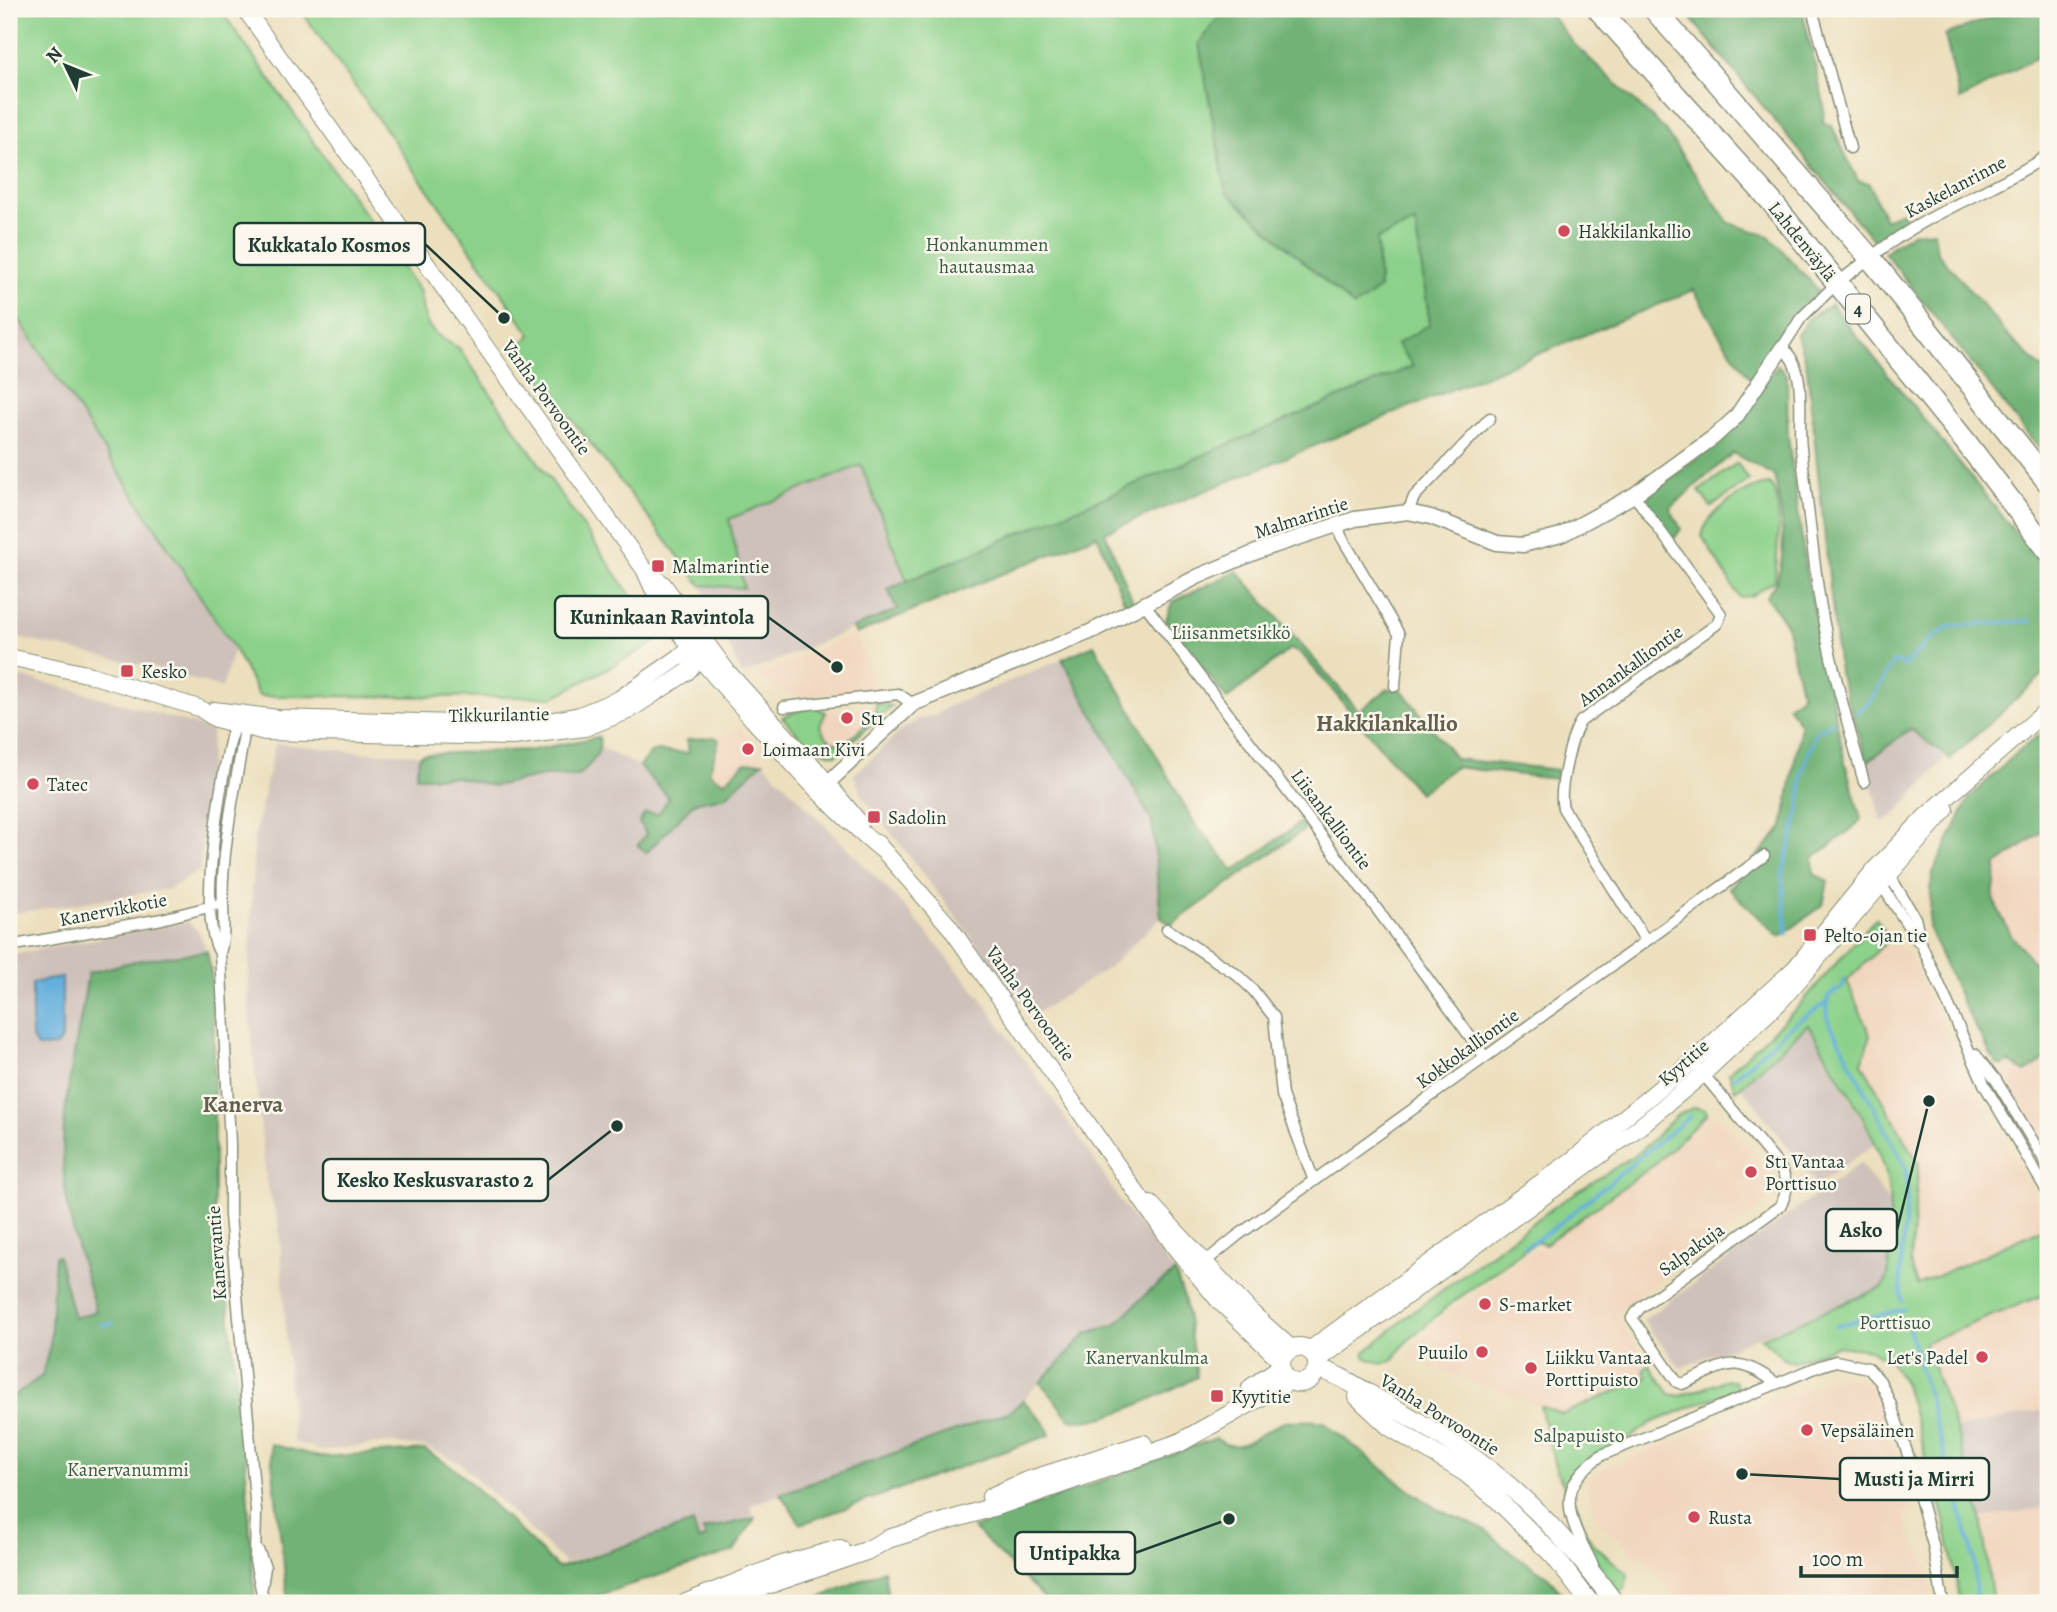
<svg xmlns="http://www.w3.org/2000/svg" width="2057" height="1612" viewBox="0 0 2057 1612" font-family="Alegreya,serif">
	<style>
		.built { fill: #f1d5bd }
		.industrial { fill: #cec1ba }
		.green { fill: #8cd18a; stroke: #56875f; stroke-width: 2 }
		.forest { fill: #71b376; stroke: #487855; stroke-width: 2 }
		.water { fill: #64afdd; stroke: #427688; stroke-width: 2 }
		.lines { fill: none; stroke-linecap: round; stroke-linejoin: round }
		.stream { stroke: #64afdd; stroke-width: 3.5 }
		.minor-casing { stroke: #868e78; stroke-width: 13 }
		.tertiary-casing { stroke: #868e78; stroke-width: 17 }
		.secondary-casing { stroke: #868e78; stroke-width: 18 }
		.primary-casing { stroke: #868e78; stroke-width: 20 }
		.motorway-casing { stroke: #868e78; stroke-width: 24 }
		.minor { stroke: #fff; stroke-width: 10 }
		.tertiary { stroke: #fff; stroke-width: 14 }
		.secondary { stroke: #fff; stroke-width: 16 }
		.primary { stroke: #fff; stroke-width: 18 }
		.motorway { stroke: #fff; stroke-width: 21 }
		.poi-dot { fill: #d1495b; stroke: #fbf7ec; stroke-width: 2.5 }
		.labels { text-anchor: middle; stroke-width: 5; stroke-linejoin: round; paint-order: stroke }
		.shield { fill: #fbf7ec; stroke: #61756b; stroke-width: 2 }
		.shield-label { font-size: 18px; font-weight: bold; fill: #1f3d34 }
		.street-label { font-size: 19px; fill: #1f3d34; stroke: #fbf7ec }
		.poi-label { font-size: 19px; fill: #1f3d34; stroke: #fbf7ec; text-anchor: start }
		.park-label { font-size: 19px; fill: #355b45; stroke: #fbf7ec }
		.quarter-label { font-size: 23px; font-weight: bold; fill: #635f4c; stroke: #fbf7ec }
		.leader { fill: none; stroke: #1f3d34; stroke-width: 2.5 }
		.callout-dot { fill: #1f3d34; stroke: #fbf7ec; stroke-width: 2.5 }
		.callout { fill: #fbf7ec; stroke: #1f3d34; stroke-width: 2.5 }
		.callout-label { font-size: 21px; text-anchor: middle; font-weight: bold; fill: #1f3d34 }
	</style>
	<rect width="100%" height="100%" fill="#fbf7ec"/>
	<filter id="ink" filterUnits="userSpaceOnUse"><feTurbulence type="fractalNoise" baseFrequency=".0143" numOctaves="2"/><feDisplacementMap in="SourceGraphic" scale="14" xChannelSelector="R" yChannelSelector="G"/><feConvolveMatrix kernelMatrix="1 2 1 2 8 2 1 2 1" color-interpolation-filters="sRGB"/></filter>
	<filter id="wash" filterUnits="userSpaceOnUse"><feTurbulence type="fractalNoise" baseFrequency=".00686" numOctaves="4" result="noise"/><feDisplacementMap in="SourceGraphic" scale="28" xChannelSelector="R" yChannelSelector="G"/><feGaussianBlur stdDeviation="1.57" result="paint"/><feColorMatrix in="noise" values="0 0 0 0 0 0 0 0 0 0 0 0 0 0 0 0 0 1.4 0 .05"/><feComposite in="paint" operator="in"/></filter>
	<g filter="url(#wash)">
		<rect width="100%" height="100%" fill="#ecdfbd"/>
		<path class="built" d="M856,634L875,689L804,697L786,692L754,676Z
			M881,705L883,710L835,754L811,714Z
			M741,729L763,753V762L745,763L725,782L709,773L719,740L715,737Z
			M2048,785V997L1953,975L1928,922V897Z
			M1893,944L1907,952L1965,1074L2048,1217V1227L1917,1285L1910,1262L1919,1164L1862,1063L1870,1035L1847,981L1880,948Z
			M2048,1043V1154L1998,1072Z
			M1709,1111L1746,1145L1771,1178L1767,1202L1614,1313L1649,1365L1644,1369L1648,1378L1563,1414L1405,1357L1439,1319L1650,1167Z
			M2048,1293V1409L1956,1429L1924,1343Z
			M1838,1376L1860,1379L1876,1394L1912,1510L1905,1514L1911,1543L1925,1555L1935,1603H1680L1646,1562L1600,1523L1588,1497L1591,1480L1601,1470Z
			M2048,1507V1599L1993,1603L1981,1518Z"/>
		<path class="industrial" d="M9,304L234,648L222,688L151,667L9,636Z
			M861,465L907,581L888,589L897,610L742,675L701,585L743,588L729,519Z
			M1062,659L1152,821L1161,917L1108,968L1032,1016L862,795L854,775L901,730L919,719L937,715L947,707Z
			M9,674L75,690L212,730L200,870L169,889L9,914Z
			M1910,729L1945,758L1894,816L1882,822L1867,762Z
			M275,743L358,752L479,756L556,753L593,744L639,766L669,798L647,834L646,853L694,803L726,796L763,762L904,906L981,998L1090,1153L1119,1200L1175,1272L1147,1293L1116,1325L1087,1333L1012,1411L750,1505L755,1518L704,1530L707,1539L697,1540L692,1524L565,1563L460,1463L426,1447L385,1443L321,1451L293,1441L279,1224L266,1182L248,998L254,838Z
			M188,922L199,932L207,951L100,968L79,1037L67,1097L70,1225L96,1312L74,1318L58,1257L55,1256L50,1345L42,1376L9,1399V955Z
			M1808,1024L1875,1144L1817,1185L1741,1086Z
			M1860,1163L1890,1204L1888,1276L1883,1287L1680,1368L1643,1320Z
			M2048,1409V1507L1981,1518L1956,1429Z"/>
		<path class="green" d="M9,9H220L420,292C425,327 427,331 459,348L657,633V642L554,697L259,696L234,648L9,304Z
			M300,9H1297L1379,289L1377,239L1416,222L1430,324L1414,366L907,581L861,465L729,519L744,588L701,585L516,348L531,335Z
			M1737,463L1749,480L1711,507L1699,491Z
			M1770,484C1784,498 1777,559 1775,580L1751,596L1739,597L1702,536C1706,513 1747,485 1770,484Z
			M876,703L892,706L836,755L810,747L782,717L812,706L826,712L820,726C837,763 857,732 875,714Z
			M1876,918L1889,939L1847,981L1870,1035L1862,1063L1919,1164L1910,1262L1917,1285L2042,1229L2048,1238V1293L1924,1343L1956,1429L1981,1518L1993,1603L1960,1602L1945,1523L1905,1384L1891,1363L1870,1350L1837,1346L1793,1362L1786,1360L1761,1338L1883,1287L1888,1276C1889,1242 1893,1207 1886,1174C1877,1133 1830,1063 1808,1024L1741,1086L1735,1090L1729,1072L1797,1008Z
			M1694,1107L1706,1110L1707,1114L1655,1164L1545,1244L1537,1241L1448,1306L1404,1344L1394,1359L1383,1364L1366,1358L1364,1353L1405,1318L1558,1204L1641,1151L1676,1116Z
			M1649,1365L1670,1394L1680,1396L1727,1380L1735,1381L1738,1388L1651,1423L1626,1441L1591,1457L1580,1466L1565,1489L1555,1466L1540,1406L1563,1414L1647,1378L1643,1369Z
			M1575,1500L1586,1533L1596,1547L1628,1574L1625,1587L1620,1593C1599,1565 1573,1536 1575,1500Z"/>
		<path class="forest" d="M1225,9H1546L1574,44L1663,128L1729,223L1769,236L1819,291L1790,326L1753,382L1720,336L1694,290L1105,532L1134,604L1127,608L1097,535L856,634L853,628L897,610L888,589L1413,366L1397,344L1430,324L1415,223L1377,239L1379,289L1354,307L1226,192L1199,44Z
			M1683,9H1802L1824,104L1823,122L1832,126L1858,181L1869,183L1885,220L1902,211L1906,222L1874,241Z
			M2013,9H2048V51L1960,100L1945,35Z
			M1934,231L1937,252L2010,338L2048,374V460L1884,252L1912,233Z
			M1831,304L2035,557L2048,578V670L1950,759L1910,729L1867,762L1839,672L1807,368L1797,335L1809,318Z
			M1778,365L1787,376L1788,437L1807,577L1845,762L1861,819L1857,825L1813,858L1814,874L1828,881L1823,905L1780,937L1729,889L1783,827L1801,725L1788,706L1802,696L1786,624L1766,597C1770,591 1776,584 1778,577C1787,547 1781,505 1774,475L1733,453L1670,508L1681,529L1673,540L1642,499L1723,438Z
			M1237,571L1359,711L1388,689H1401L1456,759L1557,770L1556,779L1455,767L1419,793L1302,654L1290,649L1227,699L1166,620L1172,602Z
			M1094,645L1195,824L1234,871L1301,822L1305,829L1171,925L1161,917L1152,821L1062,659Z
			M2048,728V827L1997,865L1993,899L2011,935L2048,980V1058L2026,1072L2009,1062L2002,1066L1996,1064L1963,1004L1929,929L1932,875L1969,798L2021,749Z
			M599,737C603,755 589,765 578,776H544L494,786L455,777H416L419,758L422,754L533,750Z
			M715,737L719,740L709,773L724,782L745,763L763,762L726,796L694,803L646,853L638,845L646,834L639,822L645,813L658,814L669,798L639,766L653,751L689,753L687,740Z
			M207,951L211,973L214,1034V1253L225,1277L227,1294L245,1458L255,1603H9V1562L15,1548L9,1399L42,1376L50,1345L55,1256H58L74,1318L96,1311C80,1258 62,1205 63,1149C64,1090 80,1031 88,973L135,961Z
			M1175,1272L1185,1301L1197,1377C1174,1388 1093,1431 1071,1419C1064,1416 1051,1392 1040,1383L1087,1333L1115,1325L1147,1293Z
			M1023,1400L1046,1425L1050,1435L801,1524L780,1494L1011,1411Z
			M1322,1421L1411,1491L1437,1509L1486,1530L1505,1548L1548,1577L1564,1595V1603H1049L973,1528L1216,1438C1239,1459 1261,1430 1282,1423C1293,1419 1310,1421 1322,1421Z
			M270,1444L320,1457L425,1450L458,1471L558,1568L693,1523L698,1540L706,1538L703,1530L755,1518L734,1551L574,1603H288Z
			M884,1570L889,1603H808Z"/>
		<path class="water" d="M62,977V1038L56,1046L37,1047L32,1038V983Z"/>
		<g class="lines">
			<path class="stream" d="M1857,713L1872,699L1893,662L1905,665L1927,642L1950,626L2031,621
				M1787,934L1782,876L1800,806L1802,773L1816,732L1833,722
				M1844,979L1843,987L1828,996L1827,1018L1905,1166C1913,1211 1895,1257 1902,1301
				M1735,1077L1791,1026L1826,1003
				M1524,1248L1554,1228L1690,1116
				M101,1325L113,1323
				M1836,1326L1904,1309
				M1909,1328L1974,1558L1976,1603"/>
		</g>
	</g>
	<g filter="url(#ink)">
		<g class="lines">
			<defs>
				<path id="minor" d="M1812,9L1850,148
					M1879,251C1931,211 1994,191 2048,155
					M1844,278L1862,264
					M1829,291L1801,318L1782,348C1809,368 1797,418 1801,448C1807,498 1812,547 1819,596C1829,659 1847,721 1864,782
					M1634,495L1721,614L1717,624L1581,721C1571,735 1558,792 1563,808L1646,941
					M1408,512L1414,497L1490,418
					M1338,524L1341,536L1399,634L1395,686
					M1146,606L1371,901L1485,1057
					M784,707L898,694L913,704
					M243,721L245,728C237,778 226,827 223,878C221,902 227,929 220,953L230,1143V1215L256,1511L255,1561L264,1603
					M1885,874L1890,876L1915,918L1922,946L1985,1086L2048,1193
					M1879,881L1918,941
					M1167,929L1236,974L1253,990L1274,1017L1282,1095L1314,1181
					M9,946L162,919L216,905
					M220,953C195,915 223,771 234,724L237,719
					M1975,1054L1996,1080L2048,1166
					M1699,1069L1779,1166C1788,1180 1789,1191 1780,1206L1640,1308L1632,1318L1677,1382L1682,1384C1726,1365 1734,1352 1776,1383
					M1200,1266L1237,1236L1764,856
					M258,1550L265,1567L262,1587
					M1593,1565C1570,1520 1551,1489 1602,1455L1820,1366L1836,1361L1868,1368L1880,1381L1891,1405L1908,1455L1933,1545L1943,1603"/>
				<path id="tertiary" d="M821,789L913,704L1090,632L1199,576L1261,550L1355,519L1408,512L1431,517L1497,543L1523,545L1561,535L1634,495L1714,437L1736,417L1782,348"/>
				<path id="secondary" d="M245,9L644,569C668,628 713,674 754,721C797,769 832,809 882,850
					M647,571L663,584L727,671L813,766L860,823
					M9,657L91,675L199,708L216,719L265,732L513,737L585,728L628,711L686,673L706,652
					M214,710L278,718L527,725L580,715L619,699L691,649L700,648
					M877,843L950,927L1176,1249L1218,1300L1281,1361
					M1151,1204L1251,1312L1292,1349
					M1309,1350L1572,1160L1692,1062L1795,968L1875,869L1925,817L2048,709
					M1317,1361L1638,1128L1703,1074L1780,1002L1946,809"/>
				<path id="primary" d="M1281 1365a18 18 0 1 1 36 0a18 18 0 1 1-36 0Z
					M1317,1368C1341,1375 1362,1390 1383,1402C1486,1457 1546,1510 1615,1603
					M1251,1388L1281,1367
					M1358,1397L1389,1426L1466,1473L1495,1497L1554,1556L1590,1603
					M991,1497L1027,1481L1143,1444
					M686,1603L779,1566L840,1549
					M715,1603L866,1551L888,1539L1003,1504L1179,1443L1289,1381"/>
				<path id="motorway" d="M1598,9L1771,201L1965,441L2048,550
					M1654,9L1876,265L2048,482"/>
			</defs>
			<use href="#minor" class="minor-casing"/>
			<use href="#tertiary" class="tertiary-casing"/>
			<use href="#secondary" class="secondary-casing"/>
			<use href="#primary" class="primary-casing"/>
			<use href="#motorway" class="motorway-casing"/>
			<use href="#minor" class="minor"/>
			<use href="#tertiary" class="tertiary"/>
			<use href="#secondary" class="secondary"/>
			<use href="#primary" class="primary"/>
			<use href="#motorway" class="motorway"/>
		</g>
	</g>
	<g class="poi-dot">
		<circle cx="1564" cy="231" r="7"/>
		<rect x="651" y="559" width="14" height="14" rx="3.5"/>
		<rect x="120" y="664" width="14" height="14" rx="3.5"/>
		<circle cx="847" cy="718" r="7"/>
		<circle cx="748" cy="749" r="7"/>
		<circle cx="33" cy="784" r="7"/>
		<rect x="867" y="810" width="14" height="14" rx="3.5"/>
		<rect x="1803" y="928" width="14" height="14" rx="3.5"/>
		<circle cx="1751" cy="1172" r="7"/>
		<circle cx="1485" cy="1304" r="7"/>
		<circle cx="1482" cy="1352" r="7"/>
		<circle cx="1982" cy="1357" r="7"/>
		<circle cx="1531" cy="1368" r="7"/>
		<rect x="1210" y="1389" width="14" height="14" rx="3.5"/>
		<circle cx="1807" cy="1430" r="7"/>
		<circle cx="1694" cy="1517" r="7"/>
	</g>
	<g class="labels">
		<rect class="shield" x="1846" y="294.5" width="24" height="29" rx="5"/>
		<g class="shield-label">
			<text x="1858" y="315">4</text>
		</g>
		<g class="street-label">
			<text transform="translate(1955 186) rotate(-28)" y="7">Kaskelanrinne</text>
			<text transform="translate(1803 241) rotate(51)" y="7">Lahdenväylä</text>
			<text transform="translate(547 397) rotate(54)" y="7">Vanha Porvoontie</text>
			<text transform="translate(1301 517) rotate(-18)" y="7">Malmarintie</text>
			<text transform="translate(1630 665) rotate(-36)" y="7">Annankalliontie</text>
			<text transform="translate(499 714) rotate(-1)" y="7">Tikkurilantie</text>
			<text transform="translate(1332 819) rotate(53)" y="7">Liisankalliontie</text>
			<text transform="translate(113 909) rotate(-11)" y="7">Kanervikkotie</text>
			<text transform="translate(1031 1003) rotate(54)" y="7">Vanha Porvoontie</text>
			<text transform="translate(1467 1048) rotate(-36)" y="7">Kokkokalliontie</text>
			<text transform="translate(1683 1062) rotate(-41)" y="7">Kyytitie</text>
			<text transform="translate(1691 1249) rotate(-36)" y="7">Salpakuja</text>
			<text transform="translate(216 1253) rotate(-94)" y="7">Kanervantie</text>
			<text transform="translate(1440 1414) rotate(32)" y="7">Vanha Porvoontie</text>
		</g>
		<g class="poi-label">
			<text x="1578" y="238">Hakkilankallio</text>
			<text x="672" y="573">Malmarintie</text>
			<text x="141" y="678">Kesko</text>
			<text x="861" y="725">St1</text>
			<text x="762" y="756">Loimaan Kivi</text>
			<text x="47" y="791">Tatec</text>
			<text x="888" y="824">Sadolin</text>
			<text x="1824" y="942">Pelto-ojan tie</text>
			<text x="1765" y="1168">St1 Vantaa<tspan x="1765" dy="22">Porttisuo</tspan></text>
			<text x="1499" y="1311">S-market</text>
			<text x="1468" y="1359" text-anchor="end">Puuilo</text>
			<text x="1545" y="1364">Liikku Vantaa<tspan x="1545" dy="22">Porttipuisto</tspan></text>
			<text x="1968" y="1364" text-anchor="end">Let's Padel</text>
			<text x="1231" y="1403">Kyytitie</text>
			<text x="1821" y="1437">Vepsäläinen</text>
			<text x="1708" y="1524">Rusta</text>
		</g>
		<g class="park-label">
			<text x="987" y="251">Honkanummen<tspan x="987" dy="22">hautausmaa</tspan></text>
			<text x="1231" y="639">Liisanmetsikkö</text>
			<text x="1895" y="1329">Porttisuo</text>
			<text x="1147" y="1364">Kanervankulma</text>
			<text x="1579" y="1442">Salpapuisto</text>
			<text x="128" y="1476">Kanervanummi</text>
		</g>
		<g class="quarter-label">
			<text x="1387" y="731">Hakkilankallio</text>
			<text x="243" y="1112">Kanerva</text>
		</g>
	</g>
	<path class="leader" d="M504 318L425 244M837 667L768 617M617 1126L548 1180M1929 1101L1897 1230M1742 1474L1840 1479M1229 1519L1135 1553"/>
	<g class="callout-dot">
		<circle cx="504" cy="318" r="7"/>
		<circle cx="837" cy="667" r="7"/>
		<circle cx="617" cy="1126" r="7"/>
		<circle cx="1929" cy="1101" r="7"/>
		<circle cx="1742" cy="1474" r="7"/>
		<circle cx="1229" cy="1519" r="7"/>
	</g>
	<g class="callout">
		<rect x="234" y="223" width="191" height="42" rx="7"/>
		<rect x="555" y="596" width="213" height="42" rx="7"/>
		<rect x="323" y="1159" width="225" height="42" rx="7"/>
		<rect x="1826" y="1209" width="71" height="42" rx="7"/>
		<rect x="1840" y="1458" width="149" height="42" rx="7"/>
		<rect x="1015" y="1532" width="120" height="42" rx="7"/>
	</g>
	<g class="callout-label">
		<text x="329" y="252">Kukkatalo Kosmos</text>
		<text x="662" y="624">Kuninkaan Ravintola</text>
		<text x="435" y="1187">Kesko Keskusvarasto 2</text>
		<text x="1861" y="1237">Asko</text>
		<text x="1914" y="1486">Musti ja Mirri</text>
		<text x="1075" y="1560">Untipakka</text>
	</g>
	<rect width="2057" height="1612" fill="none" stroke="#fbf7ec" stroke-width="35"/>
	<g transform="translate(66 66) rotate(313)" stroke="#fbf7ec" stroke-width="5" paint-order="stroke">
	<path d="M0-5L12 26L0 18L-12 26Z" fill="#1f3d34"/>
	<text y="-10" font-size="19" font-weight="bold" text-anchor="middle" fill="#1f3d34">N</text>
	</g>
	<path d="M1801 1566v10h156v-10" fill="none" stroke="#1f3d34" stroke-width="3.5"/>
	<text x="1812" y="1566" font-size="21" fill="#1f3d34" stroke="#fbf7ec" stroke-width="5" paint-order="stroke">100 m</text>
</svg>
